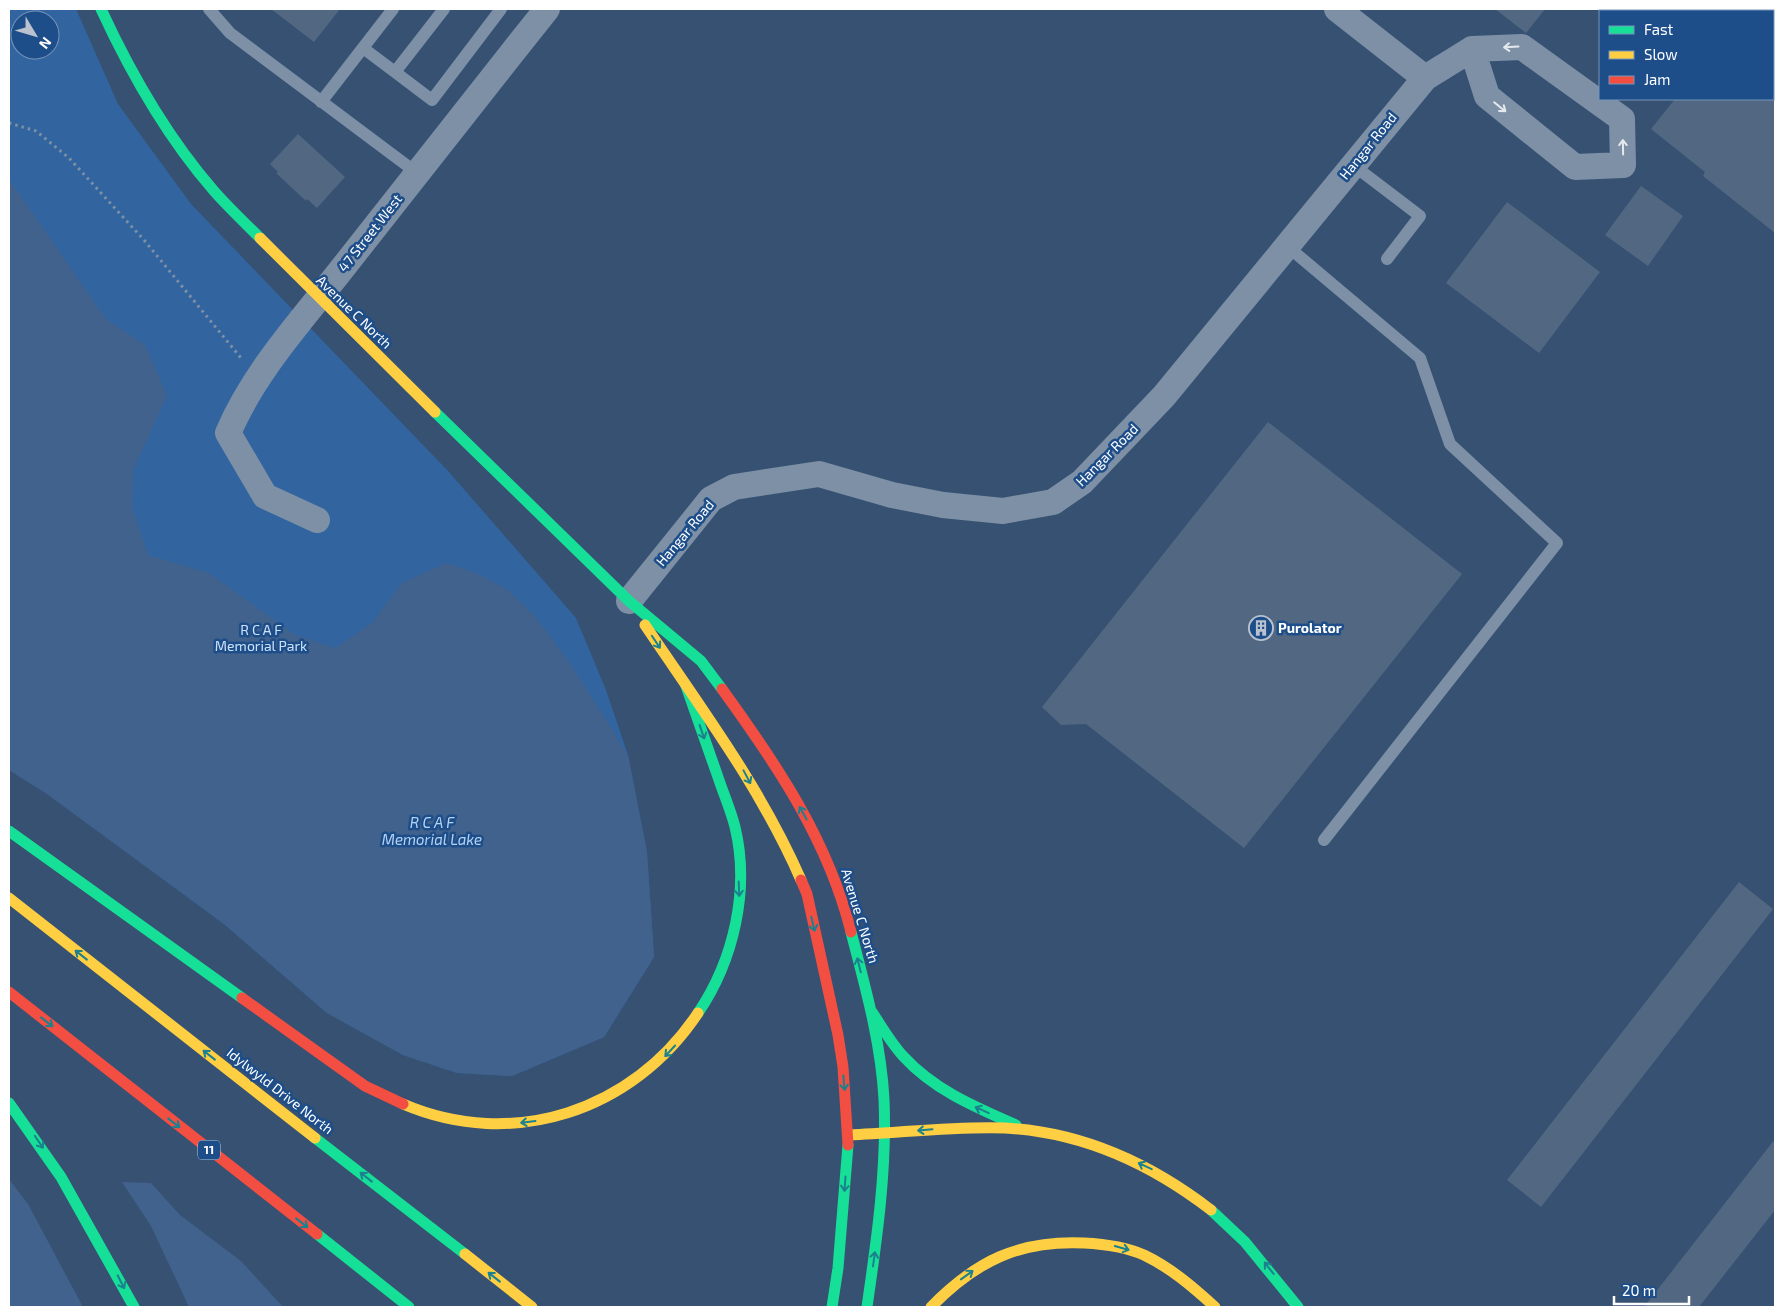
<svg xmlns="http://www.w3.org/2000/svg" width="1784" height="1316" viewBox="0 0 1784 1316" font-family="'Exo 2',sans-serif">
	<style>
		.green { fill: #3265a0; fill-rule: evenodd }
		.water { fill: #40628c }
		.building { fill: #526882 }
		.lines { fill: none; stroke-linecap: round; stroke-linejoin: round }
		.path { stroke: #7d90a6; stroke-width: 3; stroke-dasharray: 2.5 4; stroke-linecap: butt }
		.lane { stroke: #7d90a6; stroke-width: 12 }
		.street { stroke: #7d90a6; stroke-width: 26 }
		.fast { stroke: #16e098; stroke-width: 11 }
		.slow { stroke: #ffcf43; stroke-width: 11 }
		.jam { stroke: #f24e42; stroke-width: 11 }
		.oneway { stroke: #e5e9ed }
		.oneway2 { stroke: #1b818f }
		.labels { text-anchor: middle; stroke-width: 5; stroke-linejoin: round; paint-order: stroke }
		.shield { fill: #1d4e8a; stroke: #bbcadc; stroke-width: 1 }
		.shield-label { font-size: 12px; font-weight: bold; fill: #fff }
		.street-label { font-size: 14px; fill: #fff; stroke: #1d4e8a }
		.poi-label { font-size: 14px; font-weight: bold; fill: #fff; stroke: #1d4e8a; text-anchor: start }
		.park-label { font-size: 14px; fill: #cde2f9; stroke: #1d4e8a }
		.water-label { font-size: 15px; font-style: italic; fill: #b4d2f3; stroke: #1d4e8a }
	</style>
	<rect width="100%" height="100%" fill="#365172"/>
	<path class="green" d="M9,9H76L118,104L191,204L449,472L576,618L606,690L628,755L647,852L654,957L604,1037L512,1076L457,1073L403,1055L327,1013L224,924L47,794L9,770ZM20,20H50V50H20Z"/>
	<path class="water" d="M9,179L106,319L145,345L167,396L133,471L132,507L148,555L209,573L295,635L335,648L372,623L402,583L446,563L476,573L507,589L535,616L572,666L628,755L647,852L654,957L604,1037L512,1076L457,1073L403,1055L327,1013L224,924L47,794L9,770Z
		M9,1179L28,1204L83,1307H9Z
		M122,1182L151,1183L180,1215L241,1261L283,1307H189L151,1226Z"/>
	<path class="building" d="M271,9H340L314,42Z
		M1495,9H1545L1526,33Z
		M1675,99H1775V233L1703,176L1705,172L1651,129Z
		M298,134L345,177L317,208L307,199L306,201L276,173L278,172L270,164Z
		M1641,186L1683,216L1648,266L1605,235Z
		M1507,202L1600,272L1539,353L1446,283Z
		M1268,422L1462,574L1244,848L1086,724L1061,725L1042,707Z
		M1739,882L1773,909L1541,1207L1507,1180Z
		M1775,1139V1210L1699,1307H1644Z"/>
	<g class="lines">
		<path class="path" d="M9,123L36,131L69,158L144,240L241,358"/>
		<path class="lane" d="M209,9L230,33L417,173
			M444,9L395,72L432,100L501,9
			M363,48L395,72
			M321,102L393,9
			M1353,165L1420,216L1387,259
			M1287,246L1420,358L1450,444L1557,543L1324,840"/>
		<path class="street" d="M1337,9L1425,78L1472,49L1522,47L1622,119L1623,165L1575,167L1487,96L1472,49
			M317,520L265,496L228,433C255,370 303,319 345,265C412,180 479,94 547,9
			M629,601L711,499L734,487L819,474L892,495L943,505L1003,511L1053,502L1082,482L1164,396L1425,78"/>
		<path class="fast" d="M101,9C131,74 167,137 214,191C229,208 245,223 260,238
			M435,412L629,601L701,661L722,689
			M686,686C697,717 708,748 719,780C724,795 731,811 735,827C750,889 734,960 698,1013
			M9,831L242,998
			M851,932C865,986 881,1042 884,1099C887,1169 877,1238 867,1307
			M872,1012C882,1027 891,1043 903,1056C934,1090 975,1107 1016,1125
			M9,1103L61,1177L134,1307
			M315,1138L465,1254
			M1211,1210L1245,1242L1298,1307
			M317,1234L409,1307
			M832,1307L838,1268L848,1145"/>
		<path class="slow" d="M260,238L435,412
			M645,625C701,708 761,788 801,880
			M9,898L315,1138
			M403,1104C513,1151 633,1111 698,1013
			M849,1135C901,1133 953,1126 1005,1128C1083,1132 1150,1163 1211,1210
			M465,1254L532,1307
			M931,1307C976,1261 1019,1240 1084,1243C1104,1244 1126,1247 1144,1255C1171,1268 1193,1287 1215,1307"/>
		<path class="jam" d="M722,689C777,765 828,840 851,932
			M801,880L807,894L838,1035L843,1067L848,1145
			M9,992L317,1234
			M242,998L365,1086L403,1104"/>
	</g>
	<defs><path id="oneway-shaft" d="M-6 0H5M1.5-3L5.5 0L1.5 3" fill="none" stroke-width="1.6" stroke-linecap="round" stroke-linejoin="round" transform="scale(1.25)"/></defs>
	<g class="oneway">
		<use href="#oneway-shaft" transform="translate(1511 47) rotate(177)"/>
		<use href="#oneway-shaft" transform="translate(1500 107) rotate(39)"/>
		<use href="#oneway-shaft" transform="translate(1623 147) rotate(-91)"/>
	</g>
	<g class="oneway2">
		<use href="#oneway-shaft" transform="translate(656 642) rotate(56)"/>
		<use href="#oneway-shaft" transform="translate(702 732) rotate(71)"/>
		<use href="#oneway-shaft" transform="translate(747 777) rotate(62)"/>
		<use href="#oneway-shaft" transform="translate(803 813) rotate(-119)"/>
		<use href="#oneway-shaft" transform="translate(739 889) rotate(88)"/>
		<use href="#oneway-shaft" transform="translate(813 924) rotate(77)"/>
		<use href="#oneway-shaft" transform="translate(81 955) rotate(-142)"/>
		<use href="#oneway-shaft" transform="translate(859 965) rotate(-104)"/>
		<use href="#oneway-shaft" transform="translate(47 1022) rotate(38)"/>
		<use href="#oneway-shaft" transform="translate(670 1051) rotate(133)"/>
		<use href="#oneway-shaft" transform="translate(209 1055) rotate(-142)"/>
		<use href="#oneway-shaft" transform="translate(844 1083) rotate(85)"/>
		<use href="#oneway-shaft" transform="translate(982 1110) rotate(-156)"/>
		<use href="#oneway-shaft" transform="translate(528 1122) rotate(173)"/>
		<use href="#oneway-shaft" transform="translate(174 1123) rotate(38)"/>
		<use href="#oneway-shaft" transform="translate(925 1130) rotate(175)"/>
		<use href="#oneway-shaft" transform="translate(39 1142) rotate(56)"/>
		<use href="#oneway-shaft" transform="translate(1145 1166) rotate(-155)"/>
		<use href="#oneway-shaft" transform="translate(366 1177) rotate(-142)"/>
		<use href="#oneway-shaft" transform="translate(845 1184) rotate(94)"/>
		<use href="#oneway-shaft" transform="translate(302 1223) rotate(38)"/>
		<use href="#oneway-shaft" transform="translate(1122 1248) rotate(16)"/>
		<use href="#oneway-shaft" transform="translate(874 1259) rotate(-82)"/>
		<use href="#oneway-shaft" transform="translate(1269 1268) rotate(-128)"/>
		<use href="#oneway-shaft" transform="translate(967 1275) rotate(-36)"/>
		<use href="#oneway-shaft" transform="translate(494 1277) rotate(-142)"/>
		<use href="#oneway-shaft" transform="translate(121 1282) rotate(63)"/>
	</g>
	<defs>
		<symbol id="building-ring" viewBox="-11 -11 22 22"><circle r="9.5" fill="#1d4e8a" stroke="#b9c2ce" stroke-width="1.5"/><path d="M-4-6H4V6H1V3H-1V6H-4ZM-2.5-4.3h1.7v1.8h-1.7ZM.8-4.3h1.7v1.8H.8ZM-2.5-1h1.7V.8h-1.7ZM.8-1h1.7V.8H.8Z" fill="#b9c2ce"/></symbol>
	</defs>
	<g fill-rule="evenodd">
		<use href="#building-ring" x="1247" y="614" width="28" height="28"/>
	</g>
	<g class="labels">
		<rect class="shield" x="198" y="1140.5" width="22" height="19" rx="4"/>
		<g class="shield-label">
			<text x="209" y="1154">11</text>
		</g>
		<g class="street-label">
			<text transform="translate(1368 146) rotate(-51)" y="5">Hangar Road</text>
			<text transform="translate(370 233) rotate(-52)" y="5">47 Street West</text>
			<text transform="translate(354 312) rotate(44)" y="5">Avenue C North</text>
			<text transform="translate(1107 455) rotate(-45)" y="5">Hangar Road</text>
			<text transform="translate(685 533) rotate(-50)" y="5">Hangar Road</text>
			<text transform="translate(860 916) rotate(73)" y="5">Avenue C North</text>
			<text transform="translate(280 1091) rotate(38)" y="5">Idylwyld Drive North</text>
		</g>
		<g class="poi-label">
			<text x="1278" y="633">Purolator</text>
		</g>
		<g class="park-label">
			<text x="261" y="635">R C A F<tspan x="261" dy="16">Memorial Park</tspan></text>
		</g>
		<g class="water-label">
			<text x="432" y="828">R C A F<tspan x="432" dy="17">Memorial Lake</tspan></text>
		</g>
	</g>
	<rect width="1784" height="1316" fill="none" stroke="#ffffff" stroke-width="20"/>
	<rect x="1599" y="10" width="175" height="90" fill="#1d4e8a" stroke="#7795b9"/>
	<rect x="1609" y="26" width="25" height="8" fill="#16e098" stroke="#7795b9"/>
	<text x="1644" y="35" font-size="15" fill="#ffffff">Fast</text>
	<rect x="1609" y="51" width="25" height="8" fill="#ffcf43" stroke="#7795b9"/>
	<text x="1644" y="60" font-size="15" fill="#ffffff">Slow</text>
	<rect x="1609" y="76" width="25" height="8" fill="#f24e42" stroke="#7795b9"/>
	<text x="1644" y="85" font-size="15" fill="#ffffff">Jam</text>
	<g transform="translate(35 35) rotate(128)"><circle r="24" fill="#1d4e8a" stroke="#7795b9"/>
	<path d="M0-4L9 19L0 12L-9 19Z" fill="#b9c2ce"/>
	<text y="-8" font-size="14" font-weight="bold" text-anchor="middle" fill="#ffffff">N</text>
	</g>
	<path d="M1614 1296v8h75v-8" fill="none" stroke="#ffffff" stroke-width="2.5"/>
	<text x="1622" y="1296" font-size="15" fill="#ffffff" stroke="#1d4e8a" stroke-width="4" paint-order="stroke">20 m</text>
</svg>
